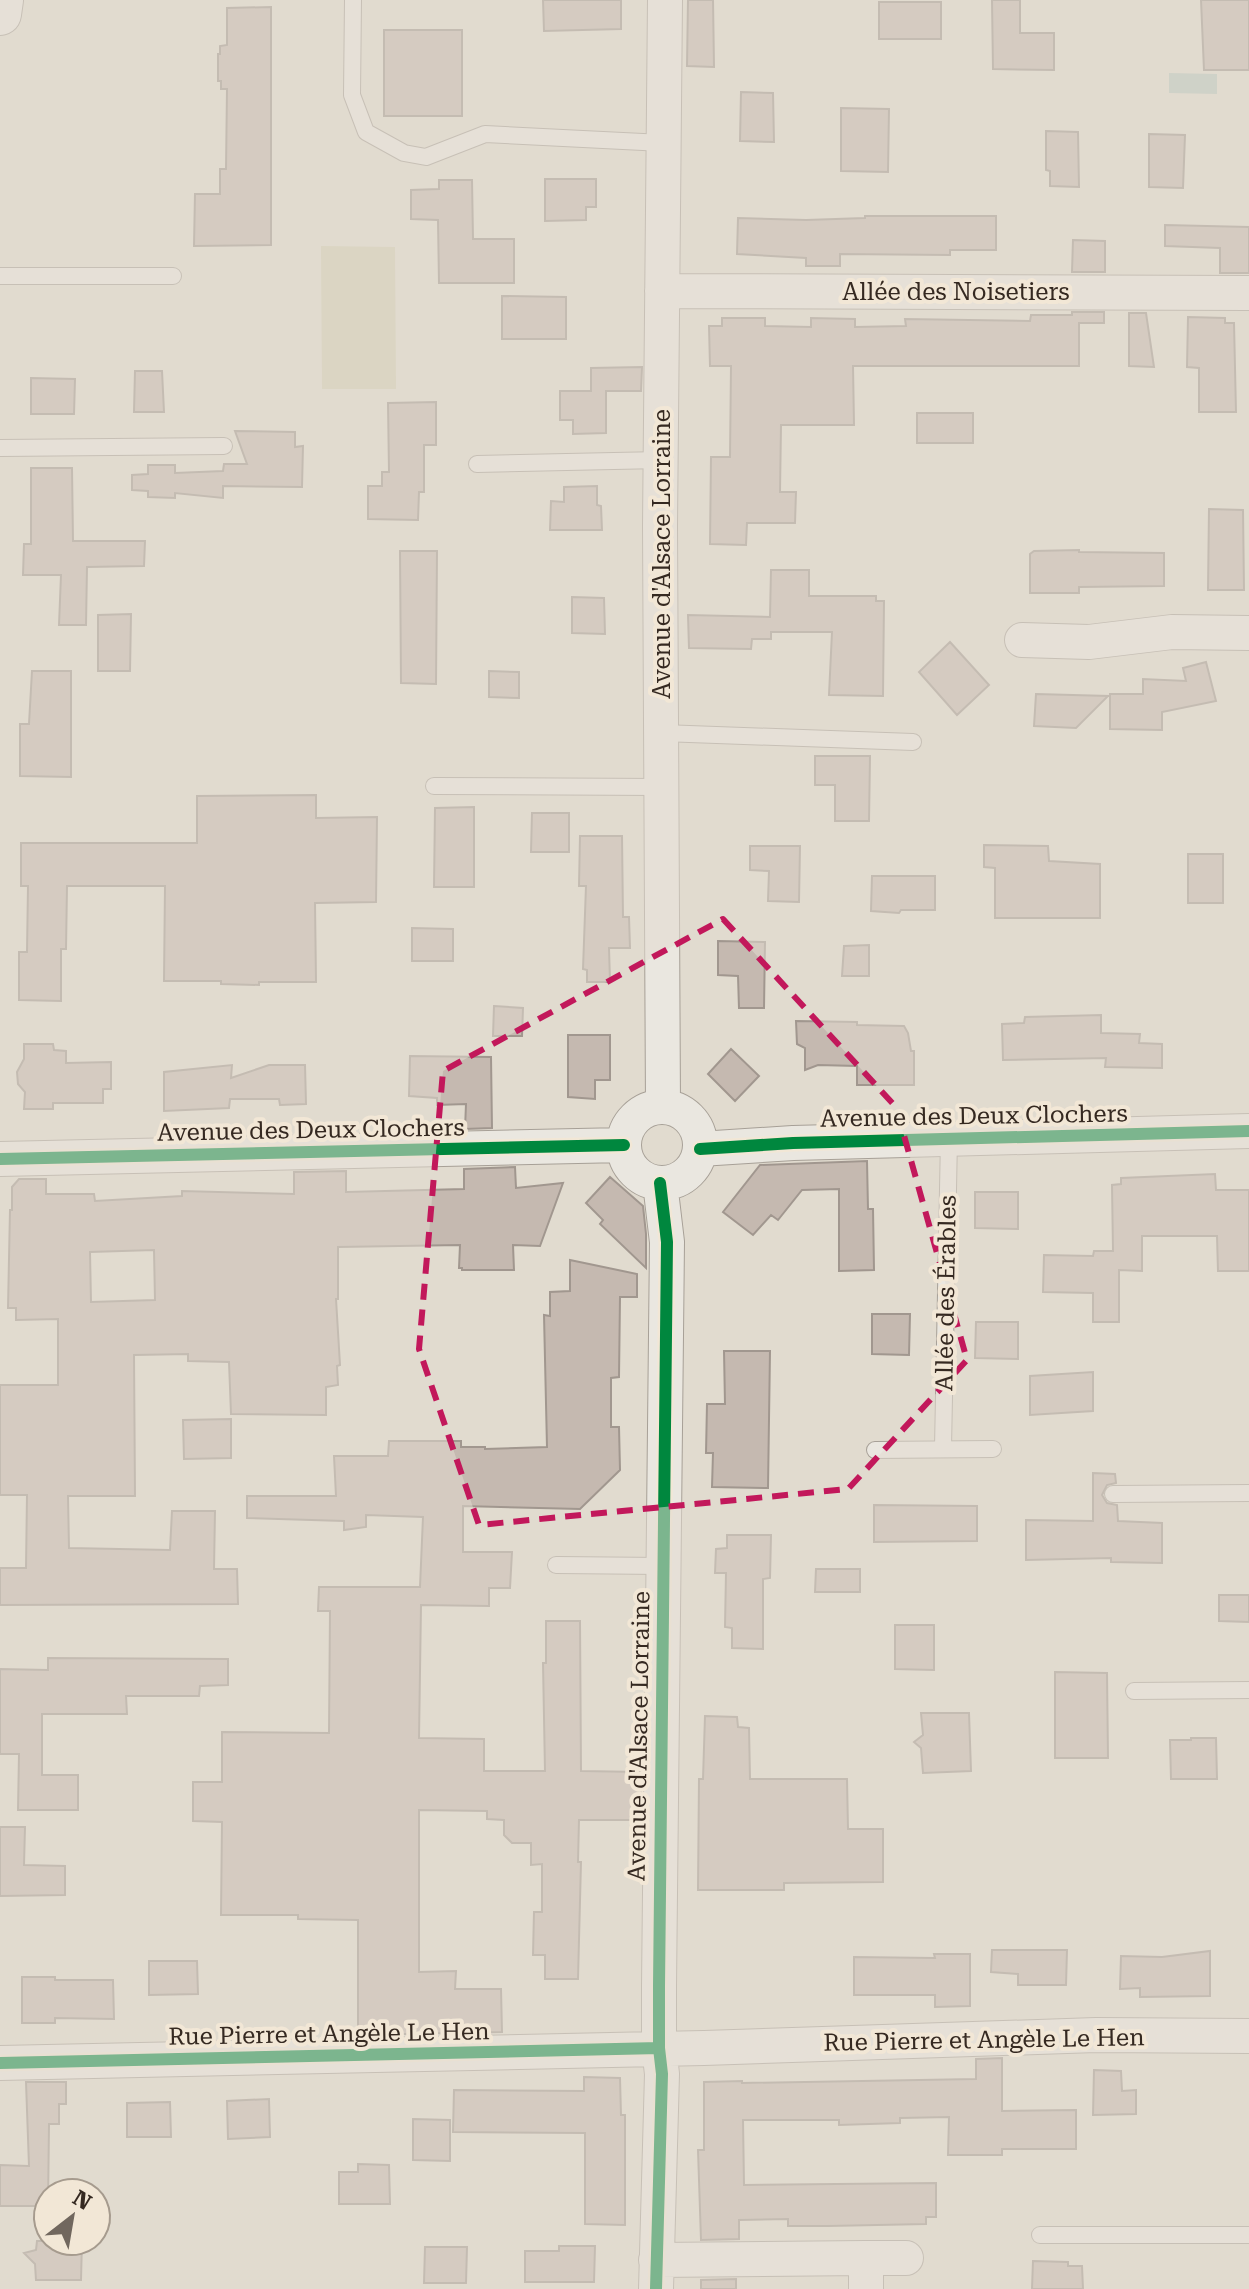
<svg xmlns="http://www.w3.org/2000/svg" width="1249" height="2289" viewBox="0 0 1249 2289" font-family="'Roboto Serif',serif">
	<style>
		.green { fill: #d2cfb3 }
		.water { fill: #b9c7be }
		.building { fill: #c5b9b0; stroke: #a1978f; stroke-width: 2; fill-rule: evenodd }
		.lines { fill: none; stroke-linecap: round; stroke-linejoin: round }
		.service-casing { stroke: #a7a097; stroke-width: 18 }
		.minor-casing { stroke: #a7a097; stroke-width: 36 }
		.tertiary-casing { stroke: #a7a097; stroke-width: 44 }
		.service { stroke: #eae7e0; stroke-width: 16 }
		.minor { stroke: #eae7e0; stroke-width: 34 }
		.tertiary { stroke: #eae7e0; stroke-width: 42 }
		.cycleway-casing { stroke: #f2e7d6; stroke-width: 17 }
		.cycleway { stroke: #00873e; stroke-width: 12 }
		.marked { fill: none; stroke: #c2185b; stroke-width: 6; stroke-dasharray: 16 10; stroke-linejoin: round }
		.labels { text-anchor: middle; stroke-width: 8; stroke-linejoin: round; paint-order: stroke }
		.street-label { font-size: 24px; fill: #352921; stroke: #f2e7d6 }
	</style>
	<rect width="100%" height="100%" fill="#e1dbcf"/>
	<path class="green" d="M321,246L395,247L396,389H322Z"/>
	<path class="water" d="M1169,73L1217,74V94L1169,93Z"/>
	<path class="building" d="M543,0H621V29L544,31Z
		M688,0H713L714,67L687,66Z
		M992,0H1020V33H1054V70L993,69Z
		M1201,0H1249V70H1204Z
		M879,2H941V39H879Z
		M271,7V245L194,246L195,194H220V169H226L227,89H221V81H218V54H220V46L227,45V8Z
		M384,30H462V116H384Z
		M741,92L773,93L774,142L740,141Z
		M841,108L889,109L888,172L841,171Z
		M1046,131L1078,132L1079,187L1050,186V171L1046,170Z
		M1149,134L1185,135L1183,188L1149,187Z
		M545,179H596V207H586V220L545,221Z
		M439,180H472L473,239H514V283H439L438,220L411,219V190L439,189Z
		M865,216H996V250H950V255L840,254V266H806V258L737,254L738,218L806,220L865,218Z
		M1165,225L1249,227V273H1220V248L1165,246Z
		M1073,240L1105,241V272H1072Z
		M502,296L566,297V339H502Z
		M1072,312H1104V323H1079V366H853L854,425H781L780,492H796L795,523H747L746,545L710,544L711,457H730L731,366H710L709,326H722V318H765V326L811,327V318L855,319V327L906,326L905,319L1030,321L1031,315H1072Z
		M1129,313H1146L1154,367L1129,366Z
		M1188,317L1225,318V323H1234L1236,412H1199V368L1187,367Z
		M642,367L641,391H606V433L573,434V420H560V391H591V368Z
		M135,371H162L164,412H134Z
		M31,378L75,379L74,414H31Z
		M436,402V445H424V492H419L418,520L368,519V486H382V472H389L388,403Z
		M917,413H973V443H917Z
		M235,431L295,432V447L303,446L302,487L223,486V498L175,493V498L148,497V491L132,490V475L148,474V465H175V473L223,471L224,464H247Z
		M31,468H72L73,541H145L144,566L87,567L86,625H59L61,575H23L24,544H31Z
		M597,486V505L601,506L602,530H550L551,501L564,502V487Z
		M1209,509L1243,510L1244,590H1208Z
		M1079,550V552L1164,553V586L1079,587V593H1030V554L1034,551Z
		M400,551H437L436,684L401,683Z
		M771,570H809V596H876V601H884L883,696L829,695L832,632H771V639H752L751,649L689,648L688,615L770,617Z
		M572,597L604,598L605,634L572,633Z
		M131,614L130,671H98V615Z
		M950,642L989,685L957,715L919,672Z
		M1206,662L1216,701L1162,712V730L1110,729V694H1143V679L1186,681L1183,668Z
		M32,671H71V777L20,776V724H29Z
		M489,671L519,672V698L489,697Z
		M1036,694L1108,696L1076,728L1034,726Z
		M815,756H870L869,821H835V785H815Z
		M316,795V818L377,817L376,902L315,903L316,982H259V985L221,984V981H164L165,886H67L66,949H61V1001L19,1000V952H27L28,886H21V843H197V796Z
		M474,807V887H434L435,808Z
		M532,813H569V852H531Z
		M580,836H622L623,917H629L630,948H609L610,982H587V970L583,969L586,886H579Z
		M984,845L1048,846L1049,861L1100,864V918H995V868L984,867Z
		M750,846H800L799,902L768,901L769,871L750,870Z
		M1188,854H1223V903H1188Z
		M872,876H935V910H901L899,913L871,911Z
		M412,928L453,929V961H412Z
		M718,941L765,942L764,1008H739L738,976L718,975Z
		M869,945V976H842L844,946Z
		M494,1006L523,1008L522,1036H493Z
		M1101,1015V1033L1140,1034L1139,1043L1162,1044V1068L1105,1067L1106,1058L1003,1060L1002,1024L1024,1023L1025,1017Z
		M796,1021L857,1022V1025L904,1026L908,1033L911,1051H914V1085H857V1066L818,1065L805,1070V1048L797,1044Z
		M568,1035H610V1080H595V1099L568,1097Z
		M24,1044H53L54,1050L66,1051V1063L111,1062V1089H103V1103H53V1109H24L25,1092L18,1084L17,1072L24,1059Z
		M731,1049L759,1076L735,1101L708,1074Z
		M410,1056L491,1057L492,1128L465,1129L466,1104L437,1105V1098L409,1096Z
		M232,1065L231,1078L269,1065H305L306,1104L280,1105L279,1099H230L229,1108L164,1111V1072Z
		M867,1161L868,1209H873L874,1270L839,1271V1189L802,1190L778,1220L771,1215L753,1235L723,1212L760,1165Z
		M515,1167L516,1188L563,1183L540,1246L513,1245L514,1270H462V1268H459L460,1245L338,1247V1299H336L340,1365L337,1366L338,1385L326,1387V1415L231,1414L229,1362L188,1361V1354L134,1355L135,1496H68L69,1548L170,1550L172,1511H215L214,1569H237L238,1604L0,1605V1568H26L27,1495H0V1385H58V1319L16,1320V1308H8L10,1210H12V1187L19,1179H46V1194H94L95,1201L182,1196V1191L294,1194V1172L346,1171V1192L464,1189V1169ZM154,1250L155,1300L91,1302L90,1252Z
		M1215,1174L1216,1190H1249V1271H1218L1217,1236H1142V1271L1119,1270V1322H1093V1293L1043,1292L1044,1255L1093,1256L1094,1251H1113L1112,1185L1121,1184V1178Z
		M610,1177L643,1206L646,1234V1268L600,1224L603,1220L586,1203Z
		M975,1192H1018V1229L975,1228Z
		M570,1260L637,1274V1297H620L619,1377L611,1378V1427H619L620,1470L580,1509L463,1506V1552H512L510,1588H489V1606L421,1605L419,1738L484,1739V1771H545L543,1663H546V1621H580L581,1771L641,1772V1820H579L578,1862H581L578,1979H545V1955H533L534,1912H542V1864L531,1865V1843H512L504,1835V1820L487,1819V1811L419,1810V1972L456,1971L455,1989H501L502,2032L358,2035V1920L298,1919V1915H221L222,1822L193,1821V1782H222V1732L329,1733L330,1611H318L319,1587H420L423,1517L366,1515V1527L344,1530V1521L247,1518V1496H336L334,1456H388L389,1441H461V1447H485V1449L547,1447L544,1315L550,1316V1292L570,1291Z
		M872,1314H910L909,1355L872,1354Z
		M976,1322H1018V1359L975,1358Z
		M724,1351H770L768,1488L712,1487L713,1453H706L707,1404H725Z
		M1093,1372V1411L1030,1415V1376Z
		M231,1419V1458L184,1459L183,1420Z
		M1093,1473L1115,1474L1116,1483L1107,1485L1102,1495L1107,1503L1117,1505L1118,1521L1162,1523V1563L1111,1562V1558L1026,1560V1520L1093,1521Z
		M874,1505L977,1506V1541L874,1542Z
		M727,1535H771L770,1578L763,1579V1649L732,1648V1628L725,1627L726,1573H715L716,1549L727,1548Z
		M816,1569H860V1592H815Z
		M1219,1595H1249V1622L1219,1621Z
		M895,1625H934V1670L895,1669Z
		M48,1658L228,1659V1685L200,1686L199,1696H126L127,1714H42V1775H78V1810H18L19,1754H0V1669L48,1670Z
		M1055,1672L1107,1673L1108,1758H1055Z
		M921,1713H969L971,1771L923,1773L921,1748L914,1742L923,1735Z
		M705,1716L737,1717L738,1727L749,1728L750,1779H847L848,1829H883V1882L784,1883V1890H698L699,1779H703Z
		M1191,1738H1216L1217,1779H1171L1170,1740H1191Z
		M0,1827H25L24,1865L65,1866V1895L0,1896Z
		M992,1950H1067L1066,1985H1018V1974L991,1972Z
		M1210,1951V1996L1140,1997V1988L1120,1989L1121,1956L1162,1957Z
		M934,1954H970V2006L935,2007V1995H854V1957L935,1958Z
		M149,1961H197L198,1994L149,1995Z
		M22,1977H55V1980H113L114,2019L55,2018V2023H22Z
		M1002,2058V2111L1076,2110V2149H1002V2155H948L949,2117L900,2118V2123L839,2125V2120H743L744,2185L936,2183V2217H926V2224L828,2226H788V2219L739,2220V2239L701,2240L698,2150H704V2082L742,2081V2083L976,2079V2059Z
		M1094,2070L1121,2071L1122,2091L1136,2090V2114L1093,2115Z
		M584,2077L620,2078L621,2115H625V2225L585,2224V2133L453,2132L454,2090L584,2091Z
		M26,2082H66V2104H59V2124H49L48,2206H0V2165L29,2166Z
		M269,2099L270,2137L228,2139L227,2101Z
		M170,2102L171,2137H127V2103Z
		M413,2119L450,2120V2161L413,2160Z
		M358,2164L389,2165L390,2204H339V2172H358Z
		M37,2241H82L81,2280H36L35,2264L24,2253L36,2250Z
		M559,2246H595L594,2282H525V2251H559Z
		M425,2247H467L466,2283H424Z
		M1033,2261L1068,2262V2266H1082L1083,2289H1032Z
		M736,2279V2289H701V2280Z"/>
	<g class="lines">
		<defs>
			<path id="service" d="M353,0L352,95L366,132L404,153L426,157L485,134L663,143
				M0,276H173
				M0,448L224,446
				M477,464L661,460
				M662,733L913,742
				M434,786L662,787
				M943,1448L949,1138
				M875,1450L993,1449
				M1113,1494L1249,1493
				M556,1565L663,1566
				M1134,1691L1249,1690
				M1040,2235H1249"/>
			<path id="minor" d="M662,291L1249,293
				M1022,640L1089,642L1172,632L1249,633
				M663,1107L660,526L665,0
				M624 1145a38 38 0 1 1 76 0a38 38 0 1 1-76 0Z
				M700,1149L793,1143L1249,1131
				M0,1159L624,1145
				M0,2063L704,2048L1096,2035L1249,2036
				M866,2258H906
				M656,2260L866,2258V2289
				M656,2289L662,2074L659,2048V1986L667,1242L660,1183"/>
			<path id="tertiary" d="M0,14L2,0"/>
		</defs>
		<use href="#service" class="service-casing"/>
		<use href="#minor" class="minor-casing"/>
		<use href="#tertiary" class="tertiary-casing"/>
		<use href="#service" class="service"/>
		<use href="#minor" class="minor"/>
		<use href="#tertiary" class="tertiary"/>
		<defs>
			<path id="cycleway" d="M700,1149L793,1143L1249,1131
				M0,1159L624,1145
				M0,2063L659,2048
				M656,2289L662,2074L659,2048V1986L667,1242L660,1183"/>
		</defs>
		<use href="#cycleway" class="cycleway-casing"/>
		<use href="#cycleway" class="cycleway"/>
	</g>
	<path d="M0 0H1249V2289H0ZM723,919L896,1107L967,1360L848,1489L479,1525L419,1349L443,1071Z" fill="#e1dbcf" fill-opacity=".55" fill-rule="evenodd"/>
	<path class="marked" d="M723,919L896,1107L967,1360L848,1489L479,1525L419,1349L443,1071Z"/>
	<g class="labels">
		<g class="street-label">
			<text x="956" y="300">Allée des Noisetiers</text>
			<text transform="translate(662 554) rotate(-90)" y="8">Avenue d'Alsace Lorraine</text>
			<text transform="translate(974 1116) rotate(-1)" y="8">Avenue des Deux Clochers</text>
			<text transform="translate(311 1130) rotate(-1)" y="8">Avenue des Deux Clochers</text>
			<text transform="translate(946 1293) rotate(-89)" y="8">Allée des Érables</text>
			<text transform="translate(639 1736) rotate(-89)" y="8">Avenue d'Alsace Lorraine</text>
			<text transform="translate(329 2034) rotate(-1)" y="8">Rue Pierre et Angèle Le Hen</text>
			<text transform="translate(984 2040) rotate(-1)" y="8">Rue Pierre et Angèle Le Hen</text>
		</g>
	</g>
	<g transform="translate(72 2217) rotate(31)"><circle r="38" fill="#f2e7d6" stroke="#a69b8e" stroke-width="2"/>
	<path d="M0-6L14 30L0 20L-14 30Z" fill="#71675e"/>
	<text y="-12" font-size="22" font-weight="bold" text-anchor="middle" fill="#352921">N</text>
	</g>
</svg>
